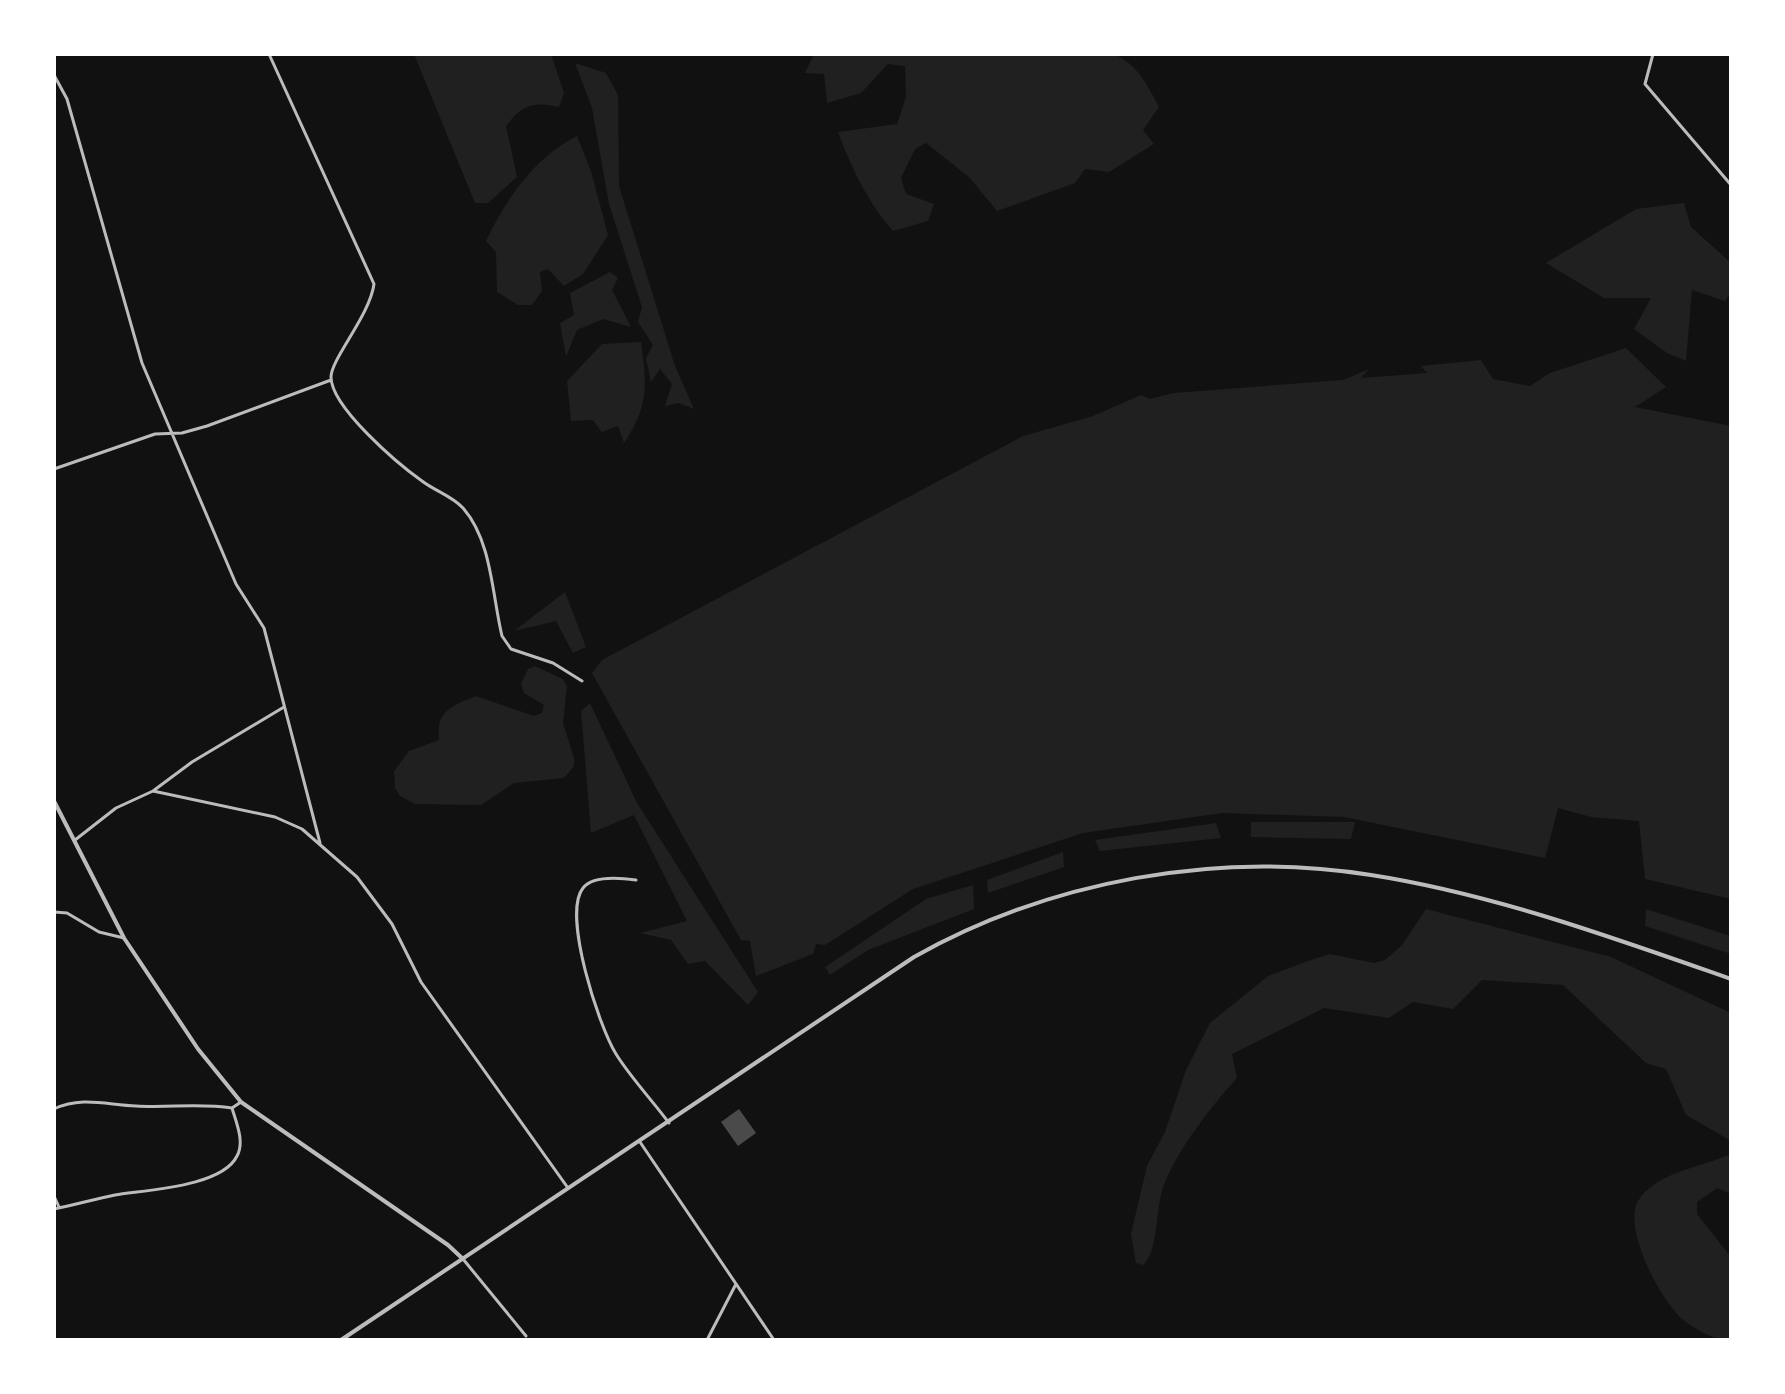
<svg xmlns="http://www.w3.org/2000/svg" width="1785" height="1394" viewBox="0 0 1785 1394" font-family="'Fira Sans Condensed',sans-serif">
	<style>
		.green { fill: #202020 }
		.building { fill: #4a4a4a }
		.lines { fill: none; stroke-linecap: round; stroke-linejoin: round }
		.minor { stroke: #bcbcbc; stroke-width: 3 }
		.tertiary { stroke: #bcbcbc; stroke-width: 4 }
	</style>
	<rect width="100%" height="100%" fill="#111"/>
	<path class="green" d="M414,54H551L564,93L559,107C533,101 522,105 506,126L517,177L488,203H475Z
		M814,54H1113C1136,62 1148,86 1159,107L1143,130L1154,144L1109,172L1085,169L1075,183L997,211L969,177L926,143L915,149L901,178L906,194L934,204L928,221L893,231C868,203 851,167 838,132L897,124L906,97L905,66L888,64L861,93L827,103L824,74L805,73Z
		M575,63L606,73L618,95L619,186L675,366L694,409L679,403L665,406L672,384L660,369L651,382L646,358L653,345L638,322L642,307L609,204L592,108Z
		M577,136L591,171L608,235L583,274L564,286L548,269L540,272L542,291L532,305H518L497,292L496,252L486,241C505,200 536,156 577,136Z
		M1684,203L1691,227L1731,263V292L1725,301L1692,290L1686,361L1667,353L1634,329L1651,298H1604L1546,263L1636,209Z
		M610,272L618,278L612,290L631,327L603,319L577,330L566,357L560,323L574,315L570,293Z
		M641,342C647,385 649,406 624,443L618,426L602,432L593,420L571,421L567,381L602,344Z
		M1626,348L1666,387L1635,407L1731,426V899L1645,879L1639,821L1591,817L1558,808L1545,858L1344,817L1222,813L1083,833L913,889L825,945L816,944L813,954L756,976L750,941L741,940L592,673L602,660L1023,436L1093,416L1141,395L1150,399L1174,393L1343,380L1369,369L1361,378L1427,373L1421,366L1481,360L1493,379L1530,386L1550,373Z
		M565,592L586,647L573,653L556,621L514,631Z
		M535,666L563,679L567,686L563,723L574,758V766L564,778L514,783L481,805L415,804L400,796L395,788L394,771L409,751L439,740C436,711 451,706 476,696L534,716L542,713L544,705L524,693L521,684L528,669Z
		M590,703L637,803L758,992L748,1005L705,961L688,964L671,940L640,933L687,921L634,815L591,833L581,711Z
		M1251,822H1355L1351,839L1251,837Z
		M1216,823L1221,838L1100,851L1095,840Z
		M1063,852L1064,867L988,893L987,880Z
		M973,885L974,909L868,950L830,975L825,967L926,899Z
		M1426,909L1611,957L1731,1013V1141L1686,1115L1666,1069L1646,1063L1563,985L1482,980L1453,1009L1413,1002L1389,1018L1324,1008L1232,1054L1237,1078C1210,1108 1181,1145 1165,1182C1155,1204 1159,1252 1143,1265L1136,1263L1131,1234L1147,1166L1165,1132L1186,1070L1210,1023L1268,976L1308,961L1330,954L1374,963L1385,960L1402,945Z
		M1646,909L1731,936V954L1645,926Z
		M1731,1154V1194L1717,1188L1697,1202V1214L1731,1257V1340C1714,1340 1700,1332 1686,1322C1662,1305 1622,1228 1638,1201C1656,1172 1702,1167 1731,1154Z"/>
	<path class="building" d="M739,1109L756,1133L738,1146L721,1122Z"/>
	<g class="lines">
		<path class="minor" d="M269,54L374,284C370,315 331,359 331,377C331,407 398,464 422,481C435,491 452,496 463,508C492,541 492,595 502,636L511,649L553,663L582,681
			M1653,54L1645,84L1731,185
			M54,75L67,99L142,363L236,584L264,628L320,843
			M54,469L155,434L182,433L207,426L331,380
			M153,791L275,817L302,829L357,877L392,924L421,982L568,1188
			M75,840L116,808L153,791L192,762L284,707
			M636,880C622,878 593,875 583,888C562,914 599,1027 616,1054C631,1078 652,1100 669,1123
			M54,912L67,913L99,932L124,938
			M54,1109C82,1096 107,1105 136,1106C168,1108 199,1103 232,1108
			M640,1142L774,1340
			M54,1196L59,1207
			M54,1209C74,1205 95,1199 115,1195C145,1190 222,1187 237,1156C245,1142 236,1122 232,1108L241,1102
			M463,1259L526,1336
			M707,1340L736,1284"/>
		<path class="tertiary" d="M54,801L124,938L198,1049L241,1102L448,1245L463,1259
			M341,1340L914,957C1049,881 1217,850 1371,875C1493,894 1614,938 1731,979"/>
	</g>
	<rect width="1785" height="1394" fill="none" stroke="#ffffff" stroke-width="112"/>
</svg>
